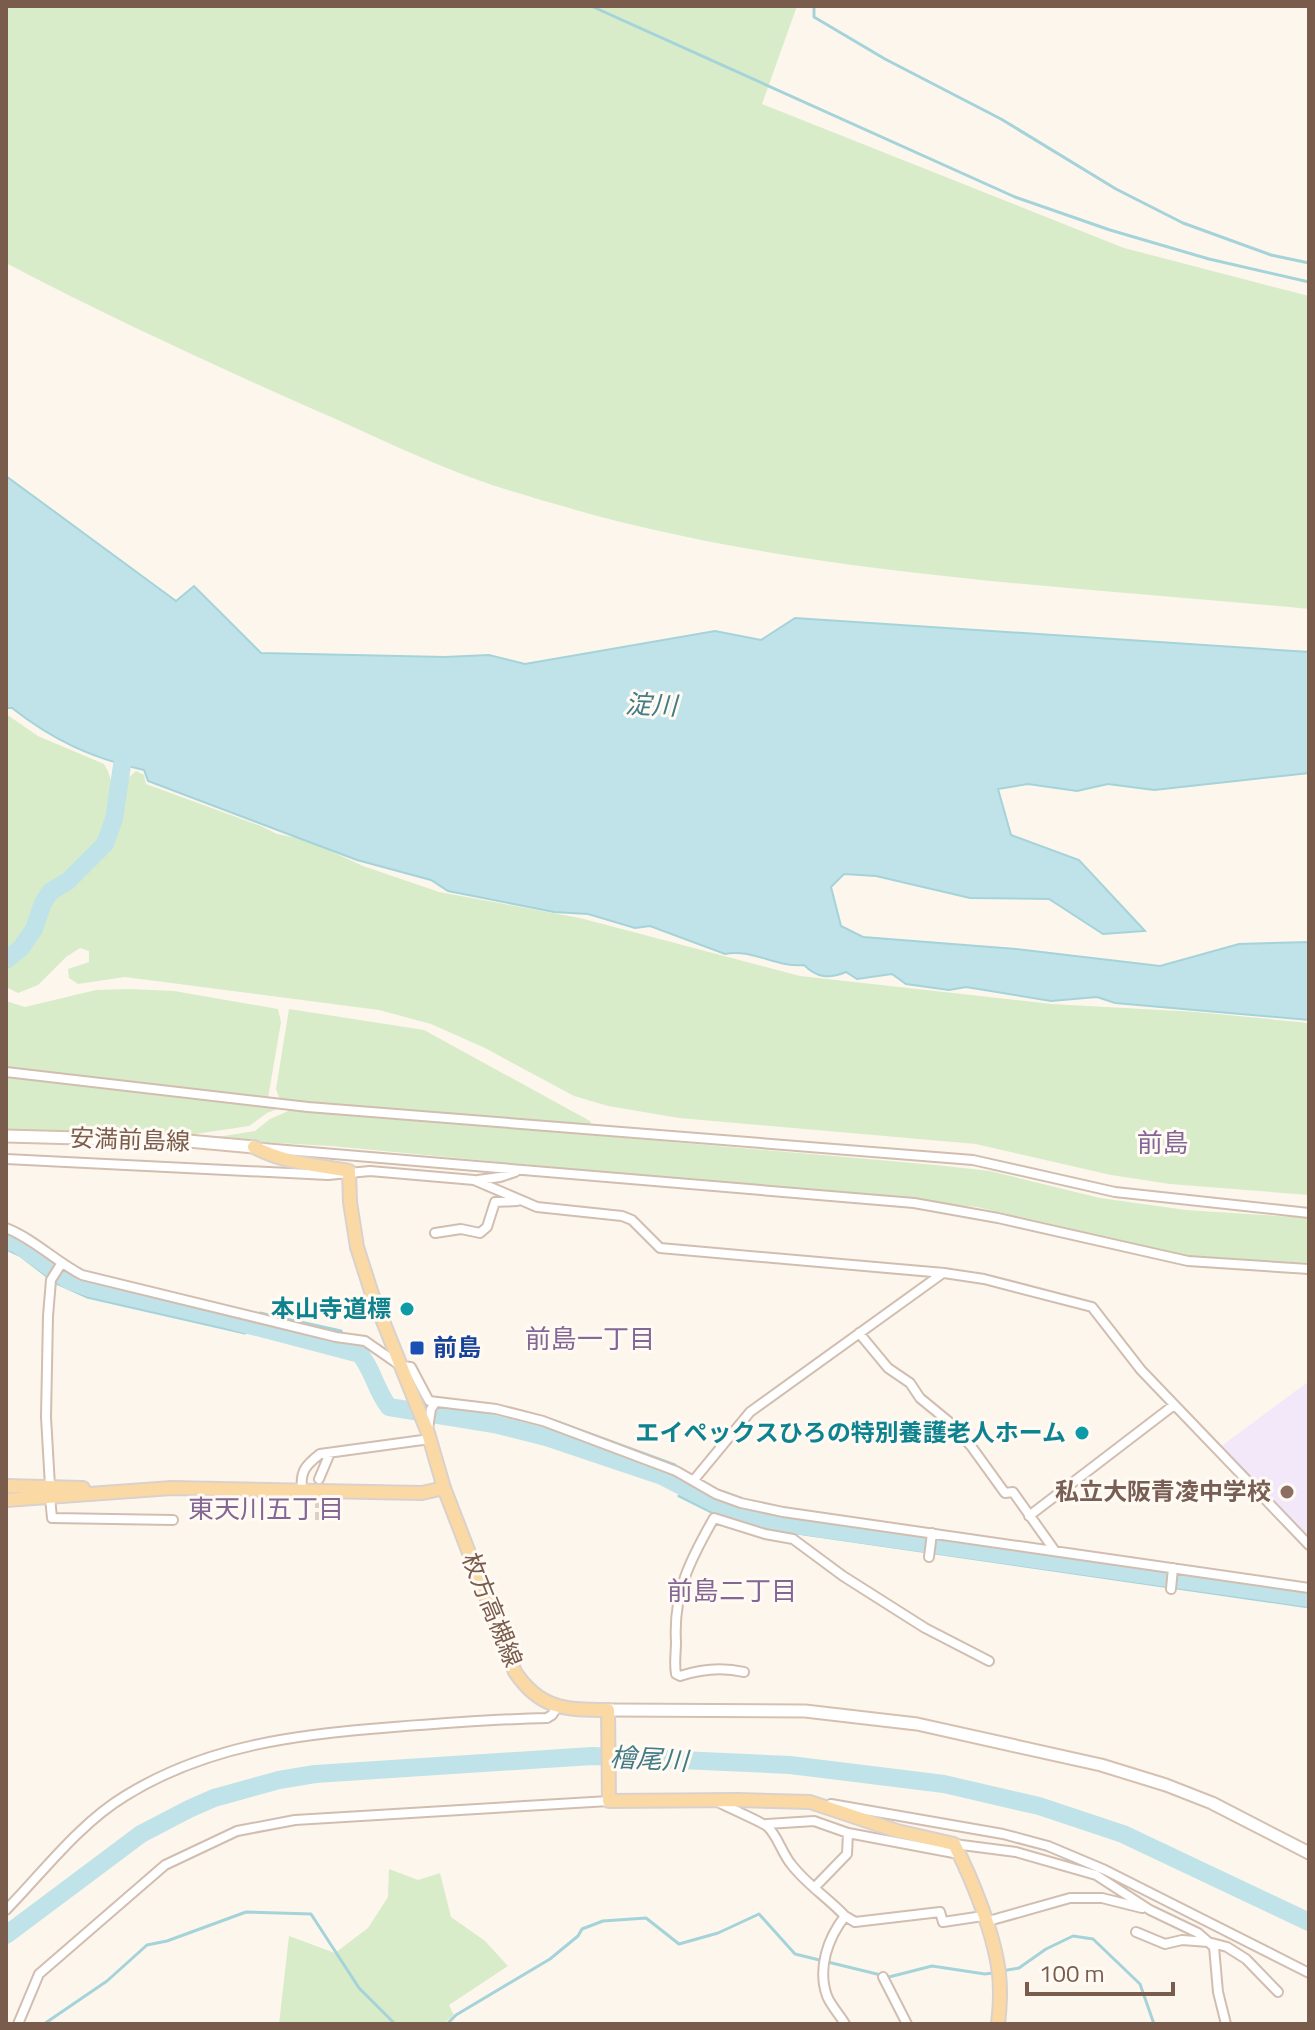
<svg xmlns="http://www.w3.org/2000/svg" width="1315" height="2030" viewBox="0 0 1315 2030" font-family="'Titillium Web','Noto Sans JP',sans-serif">
	<style>
		.education { fill: #f3e8fa }
		.green { fill: #d8ecc9 }
		.water { fill: #bfe3e8; stroke: #a5d3da; stroke-width: 2 }
		.lines { fill: none; stroke-linecap: round; stroke-linejoin: round }
		.stream { stroke: #a5d3da; stroke-width: 3 }
		.river { stroke: #bfe3e8; stroke-width: 18 }
		.street-tunnel { stroke: #dcd0c4; stroke-width: 8; stroke-dasharray: 8 4; stroke-linecap: butt }
		.street-casing { stroke: #d1beb0; stroke-width: 12 }
		.secondary-casing { stroke: #d6c0b0; stroke-width: 15 }
		.primary-casing { stroke: #dad1cd; stroke-width: 16 }
		.street { stroke: #fff; stroke-width: 8 }
		.secondary { stroke: #fff; stroke-width: 11 }
		.primary { stroke: #fbd9a5; stroke-width: 12 }
		.culture-dot { fill: #0f9aa8; stroke: #fffaf3; stroke-width: 3 }
		.transit-dot { fill: #1a4fb4; stroke: #fffaf3; stroke-width: 3 }
		.education-dot { fill: #8d6e63; stroke: #fffaf3; stroke-width: 3 }
		.labels { text-anchor: middle; stroke-width: 6; stroke-linejoin: round; paint-order: stroke }
		.street-label { font-size: 24px; fill: #7a5c4d; stroke: #fffaf3 }
		.culture-label { font-size: 24px; font-weight: bold; fill: #0d838f; stroke: #fffaf3; text-anchor: end }
		.transit-label { font-size: 24px; font-weight: bold; fill: #164399; stroke: #fffaf3; text-anchor: start }
		.education-label { font-size: 24px; font-weight: bold; fill: #785e54; stroke: #fffaf3; text-anchor: end }
		.water-label { font-size: 26px; font-style: italic; fill: #437c86; stroke: #fffaf3 }
		.neighbourhood-label { font-size: 26px; fill: #846695; stroke: #fffaf3 }
	</style>
	<rect width="100%" height="100%" fill="#fdf6ec"/>
	<path class="education" d="M1309,1381V1536L1220,1447Z"/>
	<path class="green" d="M6,6H797L762,104L1124,248L1309,296V609C1071,586 830,577 597,516C562,506 526,496 492,485C432,465 373,435 315,410C211,364 107,316 6,263Z
		M6,714L38,736L104,764C126,798 101,847 73,871C62,881 48,883 38,897C32,906 33,916 31,927C28,938 15,947 6,954Z
		M136,771L144,775L146,784L261,826L277,834L307,840L363,866L439,892L580,918L800,976L1052,1004L1197,1012L1309,1023V1195L1170,1184L1111,1175L976,1144L679,1118L608,1106L574,1096L485,1048L431,1024L379,1010L125,977L78,984L69,978L68,969L89,962V951L80,948L66,957L38,985L18,993L6,987V964C41,948 32,920 54,896C73,874 95,869 111,840C119,826 115,807 126,794V780Z
		M130,989L174,991L278,1009L281,1022L268,1098L6,1067V1001L25,1007L96,990Z
		M289,1009L424,1030L590,1121L592,1126L280,1100L276,1089Z
		M6,1077L280,1108L267,1113L249,1126L175,1137L6,1130Z
		M293,1109L936,1165L990,1171L1100,1198L1186,1210L1309,1218V1263L1194,1257L977,1207L331,1146L205,1139L255,1131L270,1119Z
		M389,1869L418,1880L440,1873L451,1917L485,1941L508,1966L449,2005L454,2015L443,2024H279L289,1936L335,1953L368,1928L388,1897Z"/>
	<path class="water" d="M6,476L176,601L194,586L261,653L445,657L489,655L525,664L715,631L761,640L795,618L1309,652V773L1154,790L1108,784L1077,791L1028,784L998,789L1011,835L1079,860L1145,931L1103,934L1049,899L970,898L876,876L844,874L831,887L841,926L863,937L1016,949L1160,966L1239,944L1309,942V1020L1115,1003L1097,997L1051,1001L966,987L949,990L906,984L892,974L857,979L846,972C829,979 817,978 804,965C777,968 751,948 725,954L650,926L635,928L588,914L554,912L448,891L431,880L357,860L148,781L144,770C92,758 54,741 12,708H6Z"/>
	<g class="lines">
		<path class="stream" d="M591,6L1015,197L1110,230L1209,259L1309,282
			M814,6V17L885,59L1001,119L1116,189L1183,223L1271,255L1309,263
			M6,1249L21,1256L56,1283L87,1297L245,1333
			M260,1313L341,1331
			M555,1421L675,1465
			M679,1496L715,1514
			M756,1527L1309,1607
			M1001,1971L1019,1968L1046,1949L1073,1936L1093,1939L1140,1984L1154,2024
			M44,2024L107,1981L147,1945L167,1941L246,1912L311,1914L359,1988L395,2024
			M447,2024L456,2015L550,1959L578,1936L582,1929L603,1921L646,1918L679,1944L718,1933L759,1914L795,1954L889,1977L932,1966L985,1974L993,1973"/>
		<path class="river" d="M6,960L21,948L34,929L43,903L50,892L68,881L105,844L114,819L124,752L130,743
			M6,1240L17,1244L68,1280L90,1288L226,1319L360,1354C373,1370 376,1391 389,1407L494,1424L546,1437L662,1476L732,1512L760,1520L1309,1598
			M6,1935L141,1834L189,1809L214,1798L279,1780L315,1774L592,1756L790,1765L944,1784L1039,1806L1123,1834L1309,1922"/>
		<path class="street-tunnel" d="M319,1520V1488"/>
		<defs>
			<path id="street" d="M6,1072L308,1107L973,1160L1115,1192L1309,1213
				M263,1148L914,1203L998,1218L1188,1261L1309,1269
				M6,1159L328,1175L370,1171L474,1180L537,1207L622,1216L632,1220L660,1248L944,1273L984,1279L1092,1307L1141,1370L1309,1545
				M478,1180L500,1177L515,1172
				M6,1228C34,1239 55,1261 82,1275L336,1337L365,1341L401,1366L411,1367L429,1401L496,1409L543,1421L676,1471L716,1494L741,1503L783,1512L1309,1588
				M435,1233L461,1229L480,1233L487,1227L495,1202L517,1201
				M859,1333L888,1368L910,1383L920,1398L948,1421L971,1446L1005,1493L1013,1492L1055,1551
				M428,1429L431,1409L435,1403
				M319,1479L330,1453
				M693,1481L750,1412L943,1273
				M50,1486L46,1417L48,1316L51,1280L61,1264
				M302,1489C300,1471 306,1465 320,1454L430,1439
				M50,1497L52,1518L173,1520
				M1029,1516L1174,1405
				M929,1557L932,1533
				M1171,1589L1173,1568
				M744,1672C723,1667 701,1669 680,1676L676,1674C674,1663 676,1653 676,1642C673,1593 690,1560 714,1518L765,1534L793,1539L843,1576L925,1628L989,1661
				M718,1802C727,1807 764,1823 768,1827C778,1837 782,1853 791,1864C806,1884 827,1897 845,1916
				M831,1804L1003,1834L1048,1846L1105,1870L1309,1973
				M767,1824L814,1821L848,1833L959,1854
				M954,1844L1016,1852L1096,1875L1150,1910L1198,1933L1214,1947L1218,1992L1226,2024
				M814,1888L847,1854L848,1833
				M6,1910C43,1872 79,1824 125,1796C207,1745 299,1734 394,1727C445,1723 496,1719 547,1718L552,1715L558,1706
				M985,1922L1070,1898H1102L1142,1908
				M1136,1932L1165,1944L1182,1940L1208,1942L1227,1947L1246,1959L1278,1992
				M883,1977L907,2024
				M18,2024L39,1974L165,1865L237,1831L295,1820L609,1801
				M845,2024C840,2015 831,2006 827,1996C817,1968 828,1938 845,1916L855,1922L940,1912L943,1922L983,1916"/>
			<path id="secondary" d="M6,1136L188,1141L254,1147
				M608,1710L805,1711L917,1724L1101,1765L1166,1785L1212,1803L1309,1853"/>
			<path id="primary" d="M254,1147C283,1163 318,1165 349,1171L350,1202L357,1247L372,1294L428,1433L444,1488L515,1672C540,1709 565,1710 608,1710L609,1801L738,1800L810,1802L897,1831L954,1844C972,1878 995,1936 999,1974C1001,1991 1000,2007 998,2024
				M6,1486L83,1488
				M6,1500L172,1488L422,1493L444,1488"/>
		</defs>
		<use href="#street" class="street-casing"/>
		<use href="#secondary" class="secondary-casing"/>
		<use href="#primary" class="primary-casing"/>
		<use href="#street" class="street"/>
		<use href="#secondary" class="secondary"/>
		<use href="#primary" class="primary"/>
	</g>
	<g class="culture-dot">
		<circle cx="407" cy="1309" r="8"/>
		<circle cx="1082" cy="1433" r="8"/>
	</g>
	<rect class="transit-dot" x="409" y="1340" width="16" height="16" rx="4"/>
	<circle class="education-dot" cx="1287" cy="1492" r="8"/>
	<g class="labels">
		<g class="street-label">
			<text transform="translate(130 1140) rotate(2)" y="8">安満前島線</text>
			<text transform="translate(492 1610) rotate(68)" y="8">枚方高槻線</text>
		</g>
		<g class="culture-label">
			<text x="391" y="1317">本山寺道標</text>
			<text x="1066" y="1441">エイぺックスひろの特別養護老人ホーム</text>
		</g>
		<g class="transit-label">
			<text x="433" y="1356">前島</text>
		</g>
		<g class="education-label">
			<text x="1271" y="1500">私立大阪青凌中学校</text>
		</g>
		<g class="water-label">
			<text transform="translate(651 705) rotate(2)" y="9">淀川</text>
			<text transform="translate(649 1759) rotate(3)" y="9">檜尾川</text>
		</g>
		<g class="neighbourhood-label">
			<text x="1163" y="1152">前島</text>
			<text x="590" y="1348">前島一丁目</text>
			<text x="266" y="1518">東天川五丁目</text>
			<text x="732" y="1600">前島二丁目</text>
		</g>
	</g>
	<rect width="1315" height="2030" fill="none" stroke="#7a5c4d" stroke-width="16"/>
	<path d="M1027 1982v12h146v-12" fill="none" stroke="#7a5c4d" stroke-width="4"/>
	<text x="1039" y="1982" font-size="24" fill="#7a5c4d" stroke="#fffaf3" stroke-width="6" paint-order="stroke">100 m</text>
</svg>
